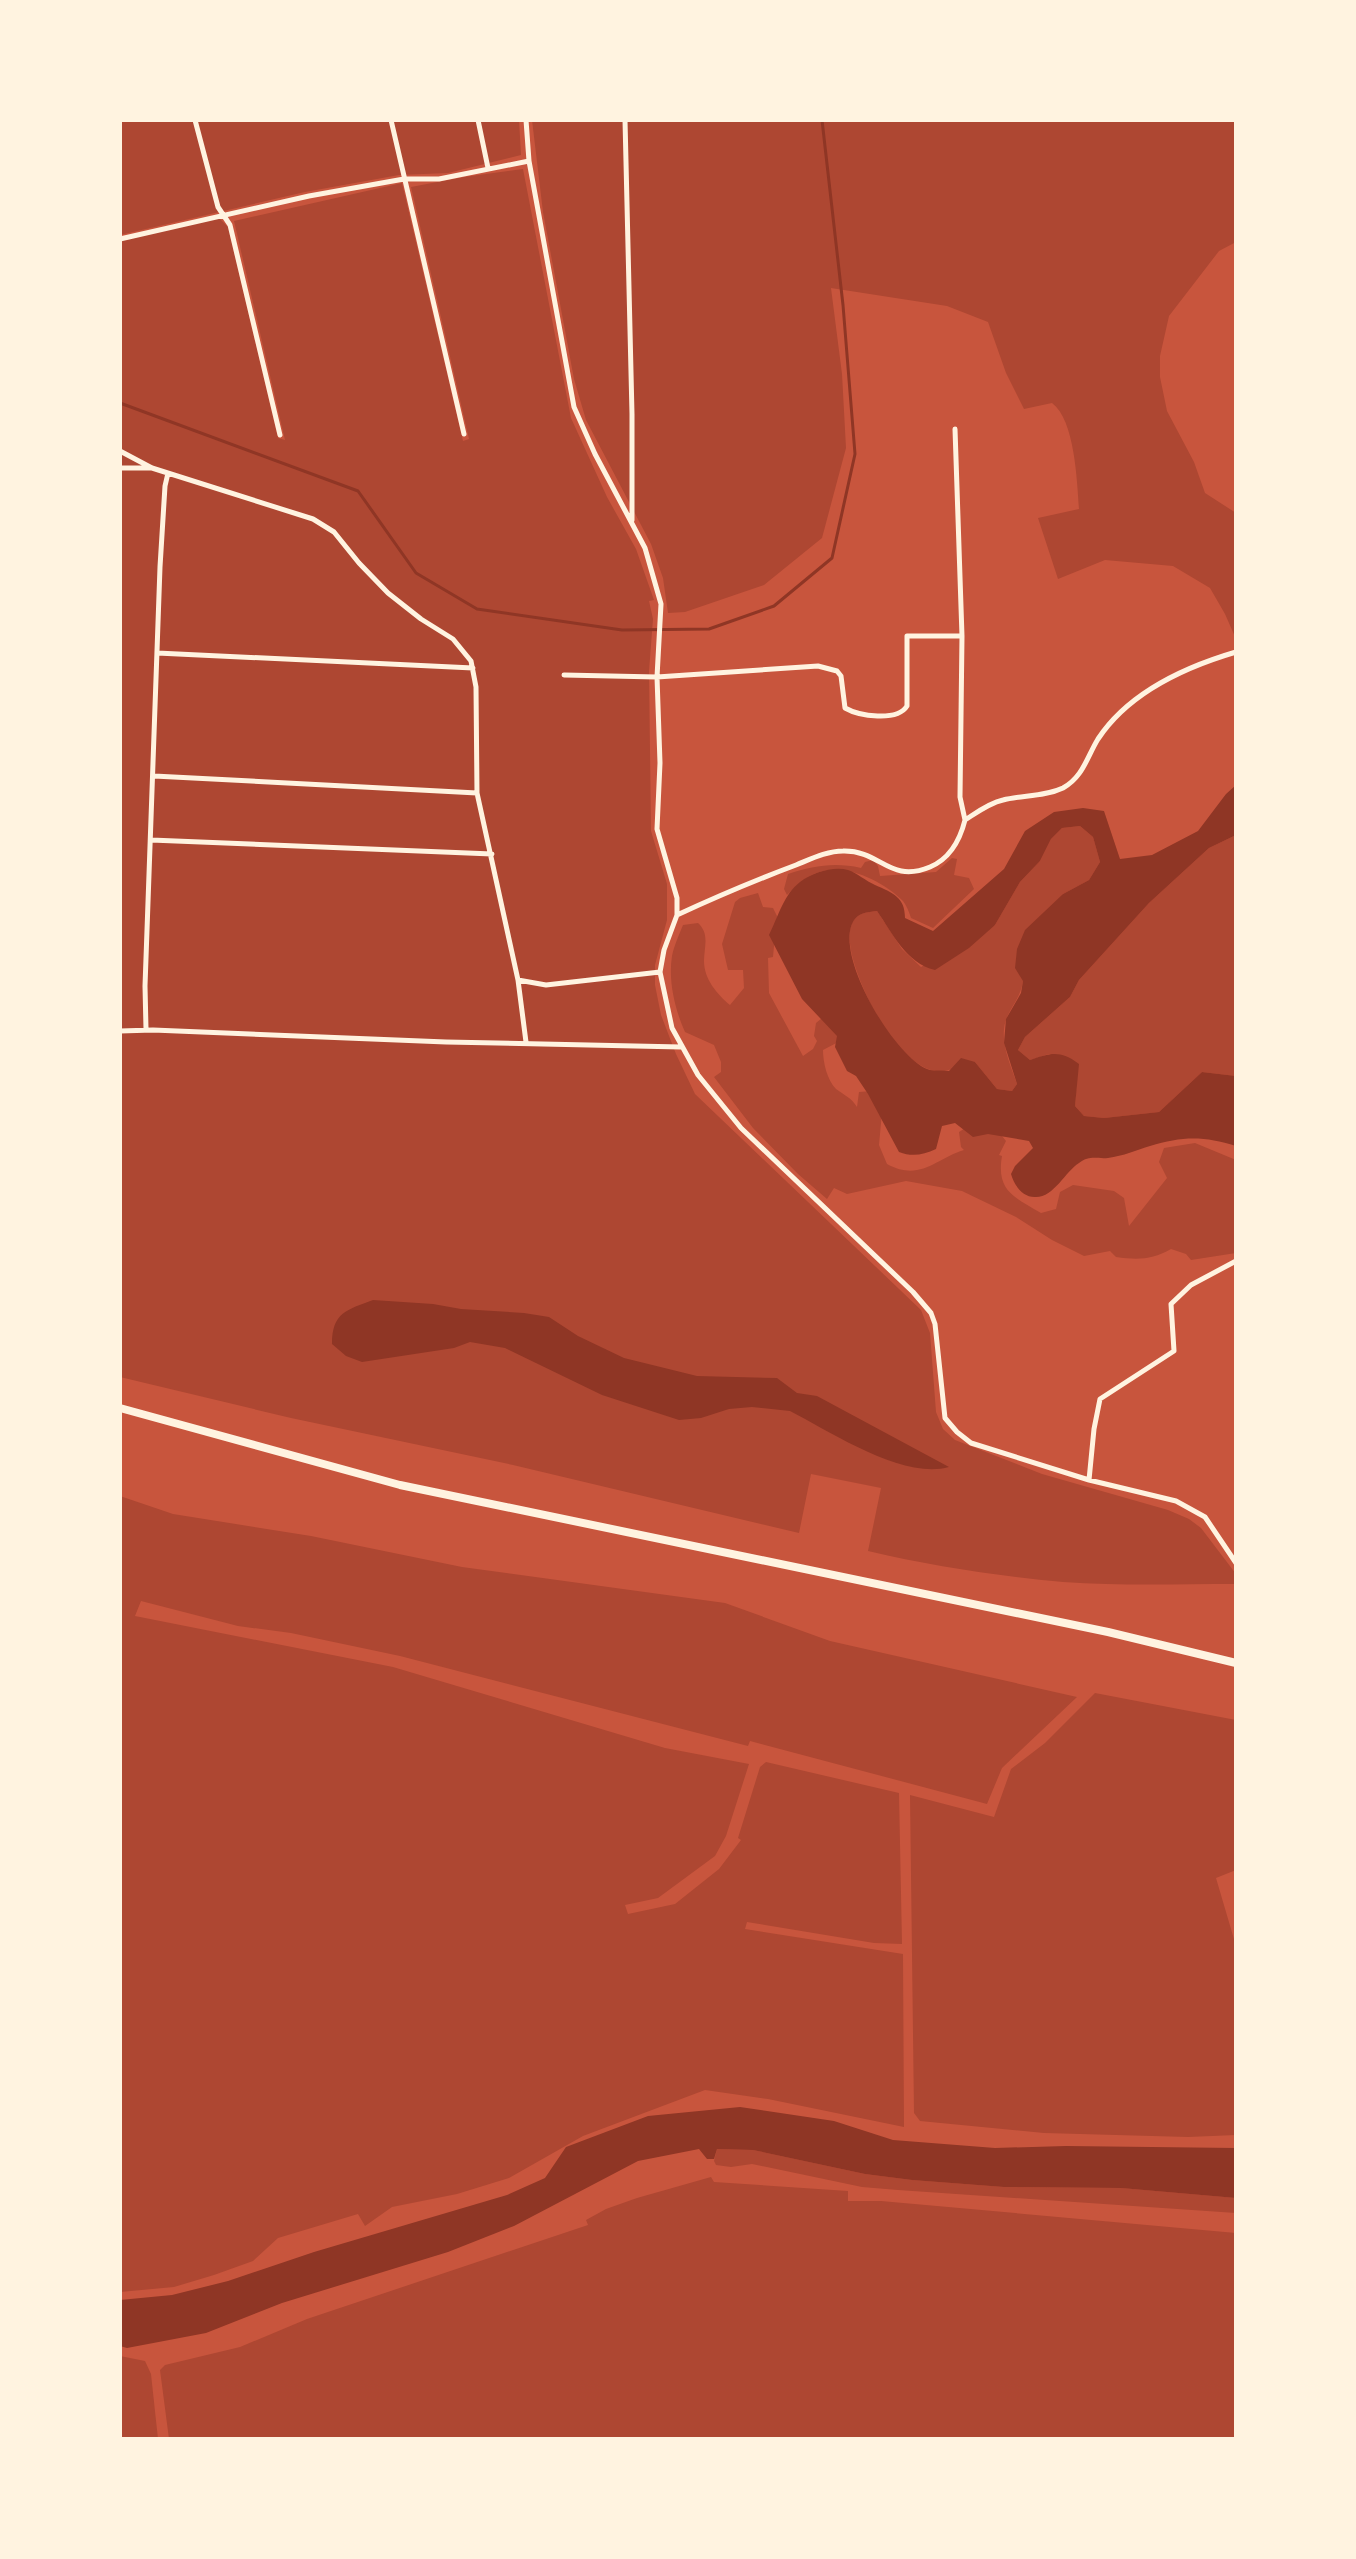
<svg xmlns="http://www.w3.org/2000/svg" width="1356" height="2559" viewBox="0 0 1356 2559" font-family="'Noto Sans',sans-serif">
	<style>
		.green { fill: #ae4732 }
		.water { fill: #8f3625; fill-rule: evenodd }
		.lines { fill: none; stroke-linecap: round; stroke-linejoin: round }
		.stream { stroke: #8f3625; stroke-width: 3 }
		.minor { stroke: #fff3e0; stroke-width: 5 }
		.primary { stroke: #fff3e0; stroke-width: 8 }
	</style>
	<rect width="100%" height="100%" fill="#c8553d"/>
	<path class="green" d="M120,120H519L521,155L448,173L399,175L305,192L120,235Z
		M532,120H1236V242L1219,251L1169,316L1160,356V377L1167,411L1194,462L1205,493L1236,513V639L1225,614L1210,588L1173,566L1105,560L1058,579L1038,518L1079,509C1077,481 1075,420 1052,403L1024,409L1006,373L988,322L947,306L831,288L842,374L846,448L822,538L764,585L685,612L668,613L663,578L651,544L586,420L574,379L543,212Z
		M523,169L571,418L607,497L636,549L654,600L649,601L653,619L649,671L651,831L667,884V920L655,965V985L661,1015L676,1054L695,1094L921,1310L930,1333L936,1412L943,1429L955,1440L1042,1474L1168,1510L1189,1519L1201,1528L1236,1574V1584C1179,1584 1120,1586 1063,1582C997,1576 932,1566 868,1551L881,1488L811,1474L799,1533L513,1465L291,1418L120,1377V241L219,218L228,227L278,438L285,440L234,221L402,183L463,441L469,439L411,187L464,177Z
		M1080,826L1093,837L1100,862L1089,880L1063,894L1023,981C1021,995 1014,1003 1008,1015C997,1037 1010,1063 1017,1084L1012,1091L997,1089L975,1062C961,1066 943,1075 928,1069C919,1066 905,1054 898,1047C880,1027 834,943 855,919C860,912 870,912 877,911L902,949L921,967L995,925L1020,882L1040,861L1051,839L1062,828Z
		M1236,835V1076L1202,1072L1159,1112L1104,1118L1084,1116L1075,1106L1078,1064L1049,1054L1030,1060L1018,1050L1025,1037L1070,997L1079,980L1149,903L1209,848Z
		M952,858L957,859L954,875L969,878L974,889L933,928L911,918C909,912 907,906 903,901C884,882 850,865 823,871C808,874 798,884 787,895L784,889L788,874C813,866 834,862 861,868L865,862L873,860L878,866L880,876L936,872Z
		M758,893L763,907L773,908L780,922L775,935L773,957L768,958L769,993L803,1056L813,1049L817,1041L814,1036L816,1023L828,1013L844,1039L823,1050C823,1062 827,1080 836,1089C845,1096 851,1097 857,1107L859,1092L872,1091L882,1112L879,1145L887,1164C920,1182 935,1159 964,1150L961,1147L959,1132L978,1120L994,1126L1006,1141L999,1155L1002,1156C996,1191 1014,1197 1041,1213L1056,1209L1060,1192L1073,1185L1114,1191L1124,1198L1129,1226L1167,1178L1159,1162L1164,1148L1195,1143L1236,1160V1253L1191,1260L1186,1254L1171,1249C1152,1260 1137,1260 1116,1257L1110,1251L1084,1256L1052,1240L1016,1217L962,1191L906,1181L847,1194L834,1188L827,1199L798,1174L753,1128L714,1077L721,1072V1062L714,1045L685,1032C675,1010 668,981 672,956C674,946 679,935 683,925L698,923C710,934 704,947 704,961C704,979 717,994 730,1005L744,988L743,970H728L722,944L735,902L740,898Z
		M120,1496L173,1514L311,1536L462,1567L725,1603L830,1641L1077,1697L1002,1768L987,1804L750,1741L748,1746L400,1656L291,1633L238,1626L141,1601L135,1616L393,1667L665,1748L749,1764L726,1836L715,1856L658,1898L625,1905L628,1914L675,1904L719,1869L741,1840L738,1838L760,1767L766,1762L899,1793L902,1944L874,1943L747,1922L745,1929L903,1954L904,2127L768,2099L705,2090L583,2136L509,2178L457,2194L392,2207L365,2226L358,2214L278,2238L253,2261L214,2275L174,2287L120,2292Z
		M1095,1693L1236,1720V1870L1216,1878L1236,1946V2135L1188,2137L1044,2133L920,2121L914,2113L910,1795L994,1817L1011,1769L1045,1743Z
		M717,2149L753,2150L865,2174L912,2180L1004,2187L1121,2188L1236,2198V2213L898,2190L862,2187L752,2164L731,2167L716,2165L714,2161Z
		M711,2177L714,2182L848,2191V2201H881L1236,2233V2439H169L160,2370L165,2365L240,2347L307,2319L588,2225L586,2220L606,2209L637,2198Z
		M120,2356L145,2361L151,2374L158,2439H120Z"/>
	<path class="water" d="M1236,785V835L1209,848L1149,903L1079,980L1070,997L1025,1037L1018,1050L1030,1060C1051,1053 1060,1050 1079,1064L1075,1106L1084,1116L1104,1118L1159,1112L1202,1072L1236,1076V1146C1205,1136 1182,1136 1150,1146C1137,1150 1123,1156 1108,1158C1096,1159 1090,1155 1079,1163C1065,1172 1054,1197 1036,1197C1023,1198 1014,1185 1011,1174L1015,1166L1033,1148L1029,1141L988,1134L973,1137L955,1123L942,1126L936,1149C923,1155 912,1157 899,1152L868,1094L856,1076L847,1071L835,1047L837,1036L802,999L769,935C778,917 784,894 800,882C812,873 833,866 848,870C857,873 866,881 875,885C893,893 905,897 905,918L933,931L1004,869L1025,831L1054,812L1083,808L1104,811L1120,859L1152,855L1198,831L1226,794ZM1080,826L1093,837L1100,862L1089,880L1063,894L1025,930L1017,949L1015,968L1023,981L1021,993L1006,1019L1004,1043L1017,1084L1012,1091L997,1089L975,1062L961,1058L949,1071C943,1070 935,1071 930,1070C896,1061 830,950 855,919C860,912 870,912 877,911C893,934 906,963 935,970L969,948L995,925L1020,882L1040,861L1051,839L1062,828Z
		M373,1300L433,1304L461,1309L524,1313L549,1317L578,1336L624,1358L697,1376L777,1378L797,1393L817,1396L949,1467C903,1480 831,1432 790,1411L752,1407L729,1409L701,1418L679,1420L602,1395L505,1348L470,1342L454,1348L362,1362L346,1356L332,1344C332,1312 347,1310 373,1300Z
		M740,2107L834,2121L893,2140L995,2148L1066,2146L1236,2148V2198L1121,2188L1004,2187L912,2180L865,2174L753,2150L717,2149L714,2159H707L699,2149L638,2161L514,2226L448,2252L282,2303L206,2333L127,2348L120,2346V2300L172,2295L228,2281L314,2252L507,2195L545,2178L566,2147L648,2116Z"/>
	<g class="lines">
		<path class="stream" d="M120,403L358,491L416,573L477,609L622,630L709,629L774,606L832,558L855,454L843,305L822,120"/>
		<path class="minor" d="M195,120L218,207L230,225L280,435
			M391,120L464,434
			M478,120L488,168
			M526,120L529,161L574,407L595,454L645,548L661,604L657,677L660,763L657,829L677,898V915L664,950L660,972L672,1028L698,1075L741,1128L913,1292L931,1313L935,1324L945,1418L957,1432L971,1443L1089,1480L1176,1501L1205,1517L1236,1563
			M625,120L632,414V520
			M120,239L309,196L404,179H439L529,161
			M955,429L962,636L960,797L965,820
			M120,451L152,468L313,519L334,532L359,563L388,593L421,619L453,639L471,661L476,687L477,793L518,980
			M120,468H151
			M157,653L473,668
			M564,675L657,677L818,666L837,671L841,676L845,708C859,716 897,722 907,706V636H962
			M154,776L477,793
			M151,840L492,854
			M677,915C716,897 756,880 796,865C811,859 827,851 843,851C881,850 889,884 930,867C949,859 960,840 965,820C976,813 989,803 1003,800C1022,795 1044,797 1063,788C1083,777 1087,757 1098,739C1129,692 1185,667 1236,652
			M146,1029L145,986L160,567L165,486L168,473
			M120,1031L153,1030L446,1042L681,1047
			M526,1042L518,980L546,985L660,972
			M1089,1480L1094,1429L1100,1399L1174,1351L1171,1304L1191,1285L1236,1261"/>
		<path class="primary" d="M120,1408L400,1485L1108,1632L1236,1663"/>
	</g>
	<rect width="1356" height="2559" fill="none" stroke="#fff3e0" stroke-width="244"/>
</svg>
